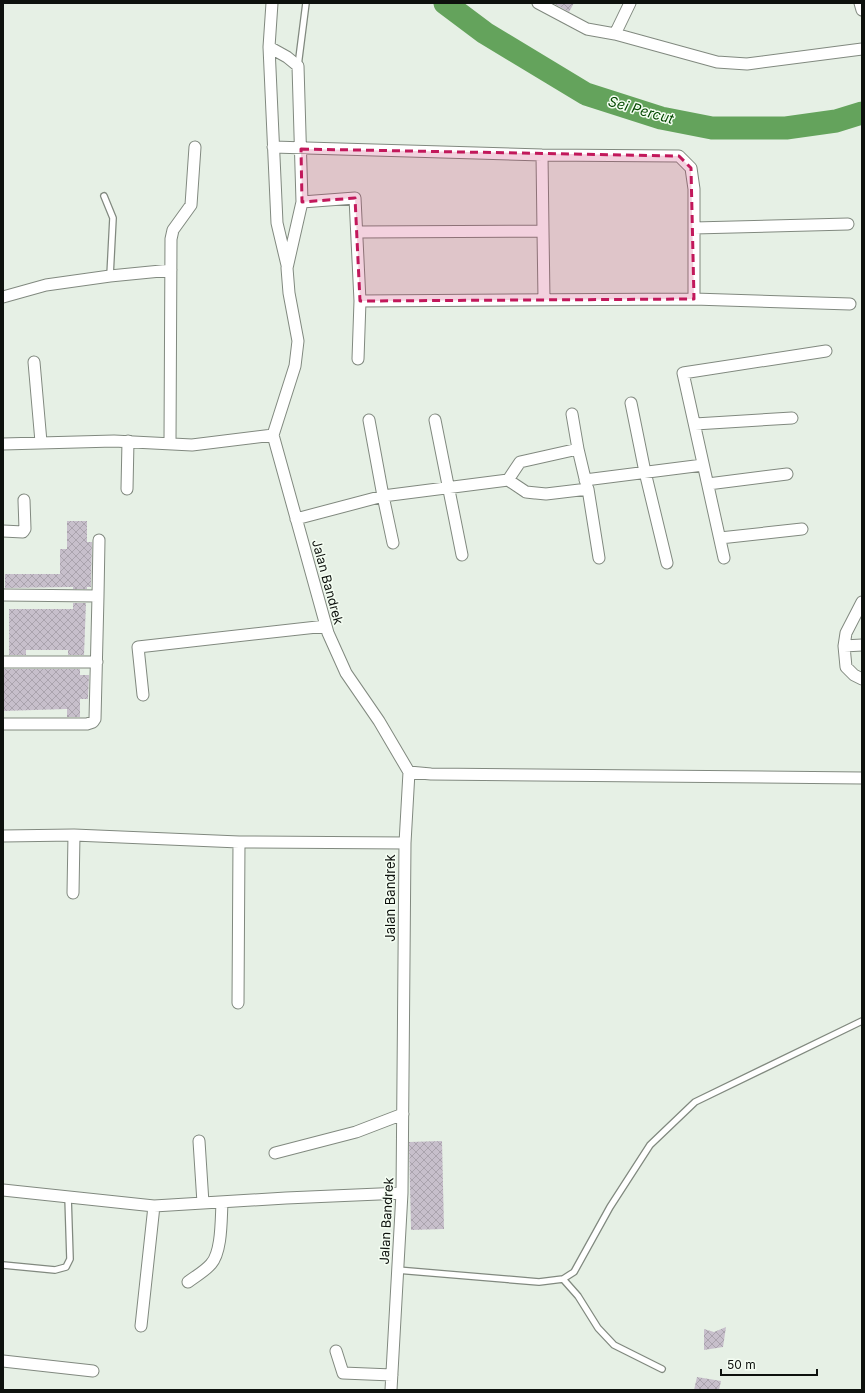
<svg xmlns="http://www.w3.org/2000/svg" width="865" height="1393" viewBox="0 0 865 1393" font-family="Inter,sans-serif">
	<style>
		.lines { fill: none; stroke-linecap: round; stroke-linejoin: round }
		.river { stroke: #64a35c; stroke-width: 23 }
		.building { fill: url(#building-cross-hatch) }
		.lane-casing { stroke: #81897f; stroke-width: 8 }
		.street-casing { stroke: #81897f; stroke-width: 13 }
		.lane { stroke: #fff; stroke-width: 5.5 }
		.street { stroke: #fff; stroke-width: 11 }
		.marked { fill: #c2185b; fill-opacity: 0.2; stroke: #c2185b; stroke-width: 3; stroke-dasharray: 8 5; stroke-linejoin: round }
		.labels { text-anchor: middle; stroke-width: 3; stroke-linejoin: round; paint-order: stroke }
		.street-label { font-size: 13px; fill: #0d110d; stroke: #f4fdf2 }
		.water-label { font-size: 14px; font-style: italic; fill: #044900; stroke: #f4fdf2 }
	</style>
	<defs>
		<pattern id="building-cross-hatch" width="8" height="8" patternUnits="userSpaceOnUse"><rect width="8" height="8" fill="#c7bfcb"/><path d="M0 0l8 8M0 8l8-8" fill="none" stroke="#aaa3ad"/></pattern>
	</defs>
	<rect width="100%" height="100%" fill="#e6f0e5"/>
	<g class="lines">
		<path class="river" d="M445,3L485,33L586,94L661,118L712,128H786L836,121L862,113"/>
	</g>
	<path class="building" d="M553,3H574L569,12Z
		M67,521H87V542H92L91,587H87V589H73V587L5,588V574H60V549H67Z
		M73,603H86L84,655H68V650H26V655H9V609H73Z
		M3,669H80V675H89L88,699H80V717H67V709L3,711Z
		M442,1141L444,1229L411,1230L409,1142Z
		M726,1327L723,1347L704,1350V1329L714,1332Z
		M697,1377L721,1381L719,1390H694Z"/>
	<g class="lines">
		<defs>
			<path id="lane" d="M298,66L306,3
				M104,196L113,218L110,276
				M3,1265L55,1270L66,1267L70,1259L68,1196
				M397,1270L539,1282L563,1279L574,1272L610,1207L650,1145L695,1102L862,1021
				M563,1279L578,1296L598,1328L614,1345L662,1369"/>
			<path id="street" d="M272,3L269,47L287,57L298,66L302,202L287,268L289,293L298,341L295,366L273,435
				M538,3L587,29L615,34L630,3
				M860,3L862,10
				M615,34L717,62L747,64L862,49
				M269,47L277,223L287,265
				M273,147L542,155L679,156L691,168L694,189V299
				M302,202L355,198L360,301L358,359
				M694,228L848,224
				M543,231L544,299
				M358,232L543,231L542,155
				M3,297L46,285L110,276L171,270
				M360,301L694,299L850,304
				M34,362L41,442
				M631,403L645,472L667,563
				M435,420L462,555
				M695,424L792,418
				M273,435L328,633L346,673L379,721L409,772L405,843L402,1193L391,1390
				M170,443L171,239L173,230L191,205L195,147
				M3,444L114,441L192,445L273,435
				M578,449L587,487
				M508,480L520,462L578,449L572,414
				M585,480L703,465
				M708,484L787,474
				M127,489L128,441
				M535,493L526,492L546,494L588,489L599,558
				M296,519L383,496L369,420
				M3,531L23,532L25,529L24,500
				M720,538L802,529
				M393,543L383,496L508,480L526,492
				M724,558L683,373L826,351
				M3,595L98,596L95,719L93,722L87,724H3
				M98,596L99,540
				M862,602L846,633L844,646L862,645
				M844,646L846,667L854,675L862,679
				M3,662H97
				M143,695L138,647L326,626
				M409,772L431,774L862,778
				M3,836L74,835L239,842L405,843
				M73,893L74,835
				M238,1003L239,842
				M199,1141L203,1203
				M275,1153L356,1132L403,1114
				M3,1190L154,1206L286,1198L402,1193
				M188,1282C196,1276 205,1271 211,1264C222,1252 221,1219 222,1203
				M141,1326L154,1206
				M336,1351L343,1373L392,1375
				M3,1361L93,1371"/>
		</defs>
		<use href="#lane" class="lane-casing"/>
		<use href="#street" class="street-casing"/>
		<use href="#lane" class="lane"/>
		<use href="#street" class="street"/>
	</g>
	<path class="marked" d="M301,149L679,156L691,168L694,299L360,301L355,198L302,202Z"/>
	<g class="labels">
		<g class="street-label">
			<text transform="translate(328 582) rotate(75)" y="5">Jalan Bandrek</text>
			<text transform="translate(390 898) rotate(-90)" y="5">Jalan Bandrek</text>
			<text transform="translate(386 1221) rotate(-87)" y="5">Jalan Bandrek</text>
		</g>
		<g class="water-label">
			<text transform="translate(641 110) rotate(16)" y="5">Sei Percut</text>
		</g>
	</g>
	<rect width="865" height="1393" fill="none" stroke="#0d110d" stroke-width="8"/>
	<path d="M721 1369v6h96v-6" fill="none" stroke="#0d110d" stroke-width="2"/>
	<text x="727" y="1369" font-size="12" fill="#0d110d" stroke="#f4fdf2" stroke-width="3" paint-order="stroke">50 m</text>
</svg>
